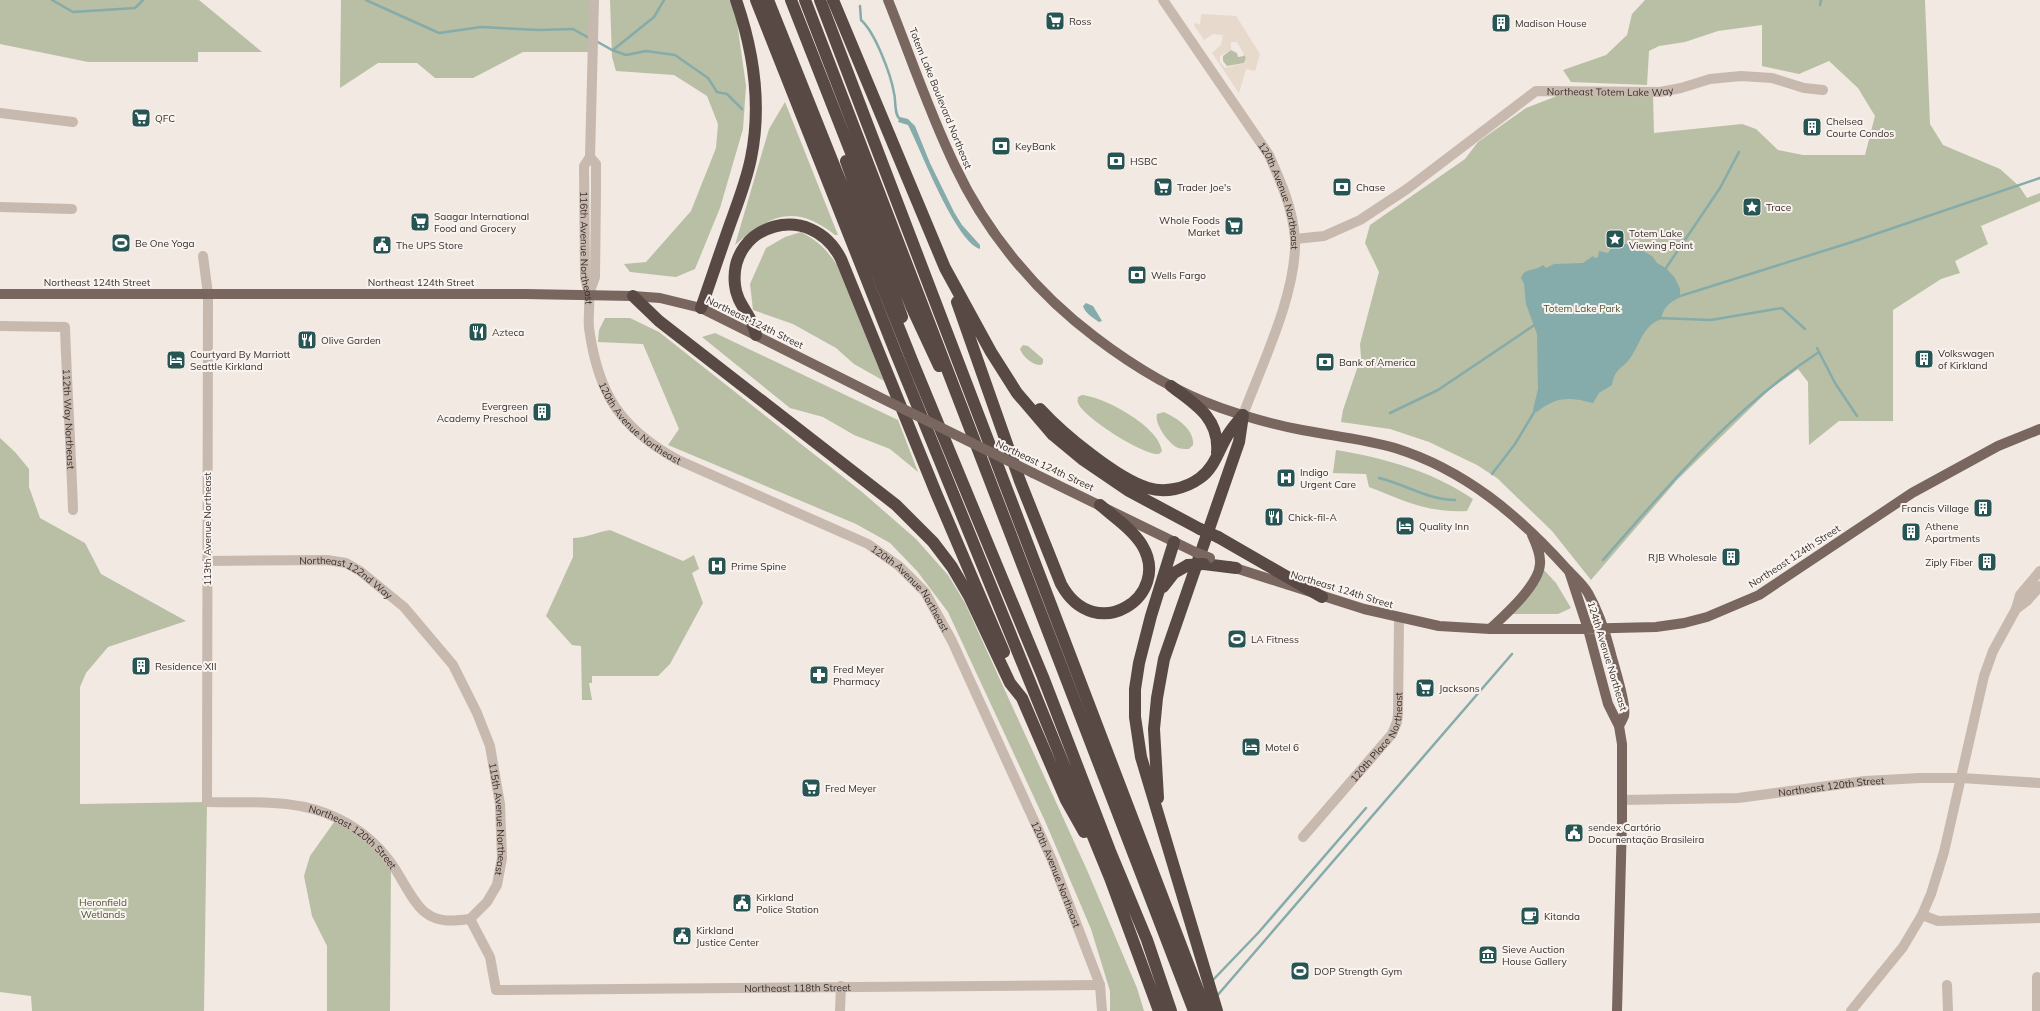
<svg xmlns="http://www.w3.org/2000/svg" width="2040" height="1011" viewBox="0 0 2040 1011" font-family="Mulish,sans-serif">
	<style>
		.green { fill: #b8bfa4 }
		.plaza { fill: #e7d9cc; fill-rule: evenodd }
		.water { fill: #85abaa }
		.lines { fill: none; stroke-linecap: round; stroke-linejoin: round }
		.stream { stroke: #85abaa; stroke-width: 2.5 }
		.minor { stroke: #c8b9af; stroke-width: 10 }
		.major { stroke: #78665f; stroke-width: 10 }
		.highway { stroke: #584945; stroke-width: 12 }
		.major-bridge { stroke: #78665f; stroke-width: 10 }
		.highway-bridge { stroke: #584945; stroke-width: 12 }
		.labels { text-anchor: middle; stroke-width: 4; stroke-linejoin: round; paint-order: stroke }
		.poi-label { font-size: 10px; fill: #382f2c; stroke: #f9f3ef; text-anchor: start }
		.street-label { font-size: 10px; fill: #382f2c; stroke: #f9f3ef }
		.park-label { font-size: 10px; fill: #4b5433; stroke: #f9f3ef }
	</style>
	<rect width="100%" height="100%" fill="#f1e9e2"/>
	<path class="green" d="M0,0H199L262,52H198V62H88L0,44Z
		M341,0H594L593,52H523L473,78H435L417,63H378L340,88Z
		M610,0H730L737,22L746,86L743,129L720,208L695,269L676,277L630,272L624,264L646,262L691,211L716,148L718,124L707,96L674,75L616,71L612,57Z
		M1645,0H1925L1930,124L1943,145L2000,169L2019,186L2027,198L2040,193V201L1981,226L1988,244L1955,261L1960,273L1941,279L1893,310V421H1839L1809,445L1808,382L1798,369L1769,390L1677,480L1591,580L1552,531L1497,478L1477,465L1429,442L1390,429L1341,422L1343,410L1361,357L1360,344L1379,272L1365,243L1370,225L1465,159L1478,142L1526,108L1562,94L1653,95L1654,133L1742,124L1756,129L1778,150L1803,155H1865L1875,116L1858,88L1829,61L1799,74L1762,66V25L1718,31L1685,42L1659,46L1649,51L1647,85L1571,82L1563,70L1606,55L1627,35L1632,14Z
		M1231,50L1237,53L1238,57L1244,56V53L1246,58L1244,63L1227,66L1223,61V56Z
		M785,102L838,235H835C795,203 770,215 735,245L769,129Z
		M801,232C817,240 827,250 837,265L884,381L854,364L836,348L793,324L753,310L750,284L766,248L785,237Z
		M605,318H630L659,332L862,492L916,539L948,575L965,603L1087,870L1137,988L1144,1011H1110V991L1091,929L1045,821L948,612L917,571L890,543L856,524L668,445L679,429L643,344L598,342L599,330Z
		M715,333L898,420L918,472L890,449L854,435L823,417L790,408L702,337Z
		M1023,345L1028,346L1043,359V363L1041,365C1032,365 1023,357 1020,349Z
		M1082,395C1104,397 1159,426 1162,451L1159,454C1144,456 1083,417 1078,403C1077,401 1078,399 1078,397Z
		M1164,412C1177,418 1195,430 1193,445L1189,449C1184,449 1180,449 1176,447C1168,442 1154,424 1157,414Z
		M0,438L15,452L29,469V487L40,518L85,543L101,574L186,621L108,647L86,673L80,687V804L207,802L204,1011H32L31,996L0,992Z
		M1336,450C1384,458 1432,471 1473,499L1467,511C1427,513 1405,501 1369,487L1366,474L1333,473Z
		M610,530L683,561L694,555L699,569L692,573L703,603L670,664L658,676H592V683H589L592,700H582L581,646L572,645L546,616L573,557V538C586,538 597,532 610,530Z
		M1544,570L1556,583L1571,608L1558,614H1510Z
		M337,818L391,863L390,1011H327V946L312,916L304,876L310,856Z"/>
	<path class="plaza" d="M1201,14L1236,16L1260,54L1255,71L1246,69L1239,93L1212,53L1221,45L1223,35L1213,34L1204,40L1194,25L1196,23L1200,25ZM1231,42H1237L1246,58L1244,63L1225,68L1220,62V56L1231,50Z"/>
	<path class="water" d="M900,117L908,119L915,126L930,163L954,212L962,225L980,245V249C955,241 921,150 908,125L898,122Z
		M1616,241L1620,244H1627L1636,247L1652,256L1657,263L1666,268L1675,278L1680,289V297C1669,303 1664,306 1661,319C1643,326 1641,342 1631,357C1623,369 1615,367 1612,385L1599,393L1593,403C1570,397 1556,396 1537,412L1533,410L1538,389L1537,334L1526,304L1524,284L1521,278C1525,267 1534,272 1543,265L1546,268L1554,264L1583,263L1593,256L1595,258L1598,257L1599,251L1608,253Z
		M1086,303L1093,306L1102,321L1099,322C1093,318 1085,313 1083,306Z"/>
	<g class="lines">
		<path class="stream" d="M52,0L73,12L135,8L143,0
			M366,0L439,33L481,27L539,30L573,29L589,38
			M1820,5L1821,0
			M860,6L861,20C875,32 891,75 894,93C896,100 894,115 900,119
			M596,41L612,50L626,55L646,51L675,55L708,78L717,92L727,94L742,109
			M613,50L654,17L664,0
			M1663,269L1666,268L1720,188L1739,152
			M1677,297L1852,242L2040,178
			M1658,318L1711,320L1782,308L1805,329
			M1817,348L1835,383L1857,416
			M1390,413L1438,390L1536,324
			M1492,474L1515,444L1536,409
			M1379,478C1405,484 1428,500 1455,500
			M1603,560C1669,485 1734,407 1819,352
			M1212,981L1259,932L1366,808
			M1216,997L1512,654"/>
		<g class="minor">
			<path id="s1" d="M594,0L590,157L584,166L585,277C586,283 588,289 589,295C590,306 588,317 589,328C598,394 620,428 678,460L868,544L899,566L925,592L952,641L1052,860L1100,985L1102,1011"/>
			<path id="s2" d="M1163,0L1269,155C1281,182 1293,209 1295,239C1297,293 1262,364 1243,415"/>
			<path d="M0,113L73,122"/>
			<path d="M0,207L72,209"/>
			<path id="s3" d="M1295,239L1324,236L1360,220L1407,189L1536,91L1660,92L1681,88L1710,79L1741,76L1772,78L1804,88L1823,90"/>
			<path id="s4" d="M203,256L208,294L207,802C251,803 299,798 339,819C359,829 378,845 391,863C401,876 413,904 426,913C439,923 454,921 470,919"/>
			<path d="M589,294L595,277L596,189V164L590,157"/>
			<path id="s5" d="M0,326L65,327C67,388 71,449 73,510"/>
			<path id="s6" d="M207,561L327,560L346,563L360,571L404,607L453,665L477,713L490,746L500,804L502,858L497,885L487,902L470,919"/>
			<path d="M2016,609L2027,601L2040,586"/>
			<path id="s7" d="M1622,800L1738,798L1865,781L1920,778H1961L2040,783"/>
			<path id="s8" d="M1303,837L1392,734L1397,722L1398,714L1399,618"/>
			<path d="M1922,915L1938,921L2040,918"/>
			<path id="s9" d="M470,919L490,957L496,990L1100,985"/>
			<path d="M2037,977V1011"/>
			<path d="M1947,985L1948,1011"/>
			<path d="M840,1011L841,986"/>
			<path d="M1851,1011L1903,947L1922,915L1931,894L1944,852L1984,676L1993,651L2016,609L2020,595L2040,571"/>
		</g>
		<path class="major" d="M888,0C910,55 929,112 955,166C986,232 1036,293 1095,337C1133,366 1176,392 1221,408C1247,417 1275,425 1302,430C1333,436 1364,439 1395,448C1465,470 1518,515 1566,568C1574,577 1582,583 1588,593C1598,611 1605,631 1610,650C1613,663 1627,705 1624,716C1623,719 1621,722 1619,726
			M0,294H526L633,296L660,298L701,308L875,395
			M1033,473L1195,552
			M1229,566L1364,609L1439,626L1490,629H1574L1656,627L1684,623L1707,617L1759,595L1912,493L1998,446L2040,429
			M1569,571L1588,629L1608,704L1619,726L1622,744V821L1617,1011
			M1490,629C1505,615 1539,585 1540,564C1541,554 1536,544 1532,535"/>
		<path class="highway" d="M756,0L895,351L1110,878L1159,1011
			M768,0L913,363L1043,677L1110,851L1147,940L1171,1011
			M791,0L912,308L939,366
			M805,0L1194,1011
			M820,0L1206,1011
			M833,0L945,268L991,352L1017,393L1053,435L1082,459L1129,491L1200,529
			M846,161L902,317
			M633,296L659,321L896,505L933,542L952,567L969,596L1010,683L1022,698L1066,800L1084,832
			M957,302L1020,481L1061,584C1095,647 1173,596 1142,545C1133,530 1114,517 1100,505
			M701,308C712,277 722,246 733,216C740,197 747,178 751,158C762,104 754,52 736,0
			M756,335C754,328 752,321 748,315C742,305 736,297 735,285C728,224 811,199 841,259L936,493L1004,652
			M1171,386C1196,404 1220,419 1217,453
			M1040,409C1062,433 1117,479 1148,488C1165,493 1185,489 1200,478C1214,468 1218,452 1226,438C1230,430 1237,423 1242,416
			M1218,537L1322,597
			M1174,542L1151,616L1139,663L1135,689V717L1141,757L1217,1011
			M1204,564L1236,568
			M1163,587L1174,573L1188,565
			M1158,798L1154,729L1157,698L1164,659L1239,442L1243,415"/>
		<path class="major-bridge" d="M875,395L1033,473
			M1195,552L1210,558"/>
		<path class="highway-bridge" d="M1200,529L1218,537
			M1188,565L1204,564"/>
	</g>
	<defs>
		<symbol id="supermarket-square" viewBox="-11 -11 22 22"><rect x="-9" y="-9" width="18" height="18" rx="4" fill="#265554" stroke="#f9f3ef"/><path d="M-6-5.5h2.5l.6 2H6L4.5 2H-2.5L-4.4-4H-6ZM-1.5 3.2a1.3 1.3 0 1 0 .1 0ZM3 3.2a1.3 1.3 0 1 0 .1 0Z" fill="#fff"/></symbol>
		<symbol id="building-square" viewBox="-11 -11 22 22"><rect x="-9" y="-9" width="18" height="18" rx="4" fill="#265554" stroke="#f9f3ef"/><path d="M-4-6H4V6H1V3H-1V6H-4ZM-2.5-4.3h1.7v1.8h-1.7ZM.8-4.3h1.7v1.8H.8ZM-2.5-1h1.7V.8h-1.7ZM.8-1h1.7V.8H.8Z" fill="#fff"/></symbol>
		<symbol id="bank-square" viewBox="-11 -11 22 22"><rect x="-9" y="-9" width="18" height="18" rx="4" fill="#265554" stroke="#f9f3ef"/><path d="M-6-4H6V4H-6ZM0-2.3a2.3 2.3 0 1 0 0 4.6a2.3 2.3 0 1 0 0-4.6Z" fill="#fff"/></symbol>
		<symbol id="sight-square" viewBox="-11 -11 22 22"><rect x="-9" y="-9" width="18" height="18" rx="4" fill="#265554" stroke="#f9f3ef"/><path d="M0-6L1.8-2.2L6-1.7L2.9 1.2L3.7 5.4L0 3.3L-3.7 5.4L-2.9 1.2L-6-1.7L-1.8-2.2Z" fill="#fff"/></symbol>
		<symbol id="stadium-square" viewBox="-11 -11 22 22"><rect x="-9" y="-9" width="18" height="18" rx="4" fill="#265554" stroke="#f9f3ef"/><path d="M0-5a6.5 5 0 1 0 0 10a6.5 5 0 1 0 0-10ZM-3.5-1.8h7v3.6h-7Z" fill="#fff"/></symbol>
		<symbol id="civic-square" viewBox="-11 -11 22 22"><rect x="-9" y="-9" width="18" height="18" rx="4" fill="#265554" stroke="#f9f3ef"/><path d="M-.6-6.5H3V-4.5H.6V-3L4-1V1h2V6H-6V1h2V-1L-.6-3ZM-1.2 2.5V6h2.4V2.5Z" fill="#fff"/></symbol>
		<symbol id="restaurant-square" viewBox="-11 -11 22 22"><rect x="-9" y="-9" width="18" height="18" rx="4" fill="#265554" stroke="#f9f3ef"/><path d="M-5-6h1v4h1v-4h1v4h1v-4h1v5L-1.5 .5V6h-2V.5L-5-1ZM5-6V6H3V1.5H1.5Q1.5-4 5-6Z" fill="#fff"/></symbol>
		<symbol id="hotel-square" viewBox="-11 -11 22 22"><rect x="-9" y="-9" width="18" height="18" rx="4" fill="#265554" stroke="#f9f3ef"/><path d="M-6-4.5h1.5V1H6V5H4.5V3h-9V5H-6ZM-4 0a1.8 1.8 0 1 1 3.6 0ZM.5 0V-2.5h3Q6-2.5 6 0Z" fill="#fff"/></symbol>
		<symbol id="hospital-square" viewBox="-11 -11 22 22"><rect x="-9" y="-9" width="18" height="18" rx="4" fill="#265554" stroke="#f9f3ef"/><path d="M-5-5h3v3.5h4V-5h3V5h-3V1.5h-4V5h-3Z" fill="#fff"/></symbol>
		<symbol id="pharmacy-square" viewBox="-11 -11 22 22"><rect x="-9" y="-9" width="18" height="18" rx="4" fill="#265554" stroke="#f9f3ef"/><path d="M-2-6h4v4h4v4h-4v4h-4v-4h-4v-4h4Z" fill="#fff"/></symbol>
		<symbol id="cafe-square" viewBox="-11 -11 22 22"><rect x="-9" y="-9" width="18" height="18" rx="4" fill="#265554" stroke="#f9f3ef"/><path d="M-5.5-4.5H6V0H3Q3 3.5 0 3.5H-2.5Q-5.5 3.5-5.5 0ZM3-3.2v2h1.7v-2ZM-6 4.5H4V6H-6Z" fill="#fff"/></symbol>
		<symbol id="museum-square" viewBox="-11 -11 22 22"><rect x="-9" y="-9" width="18" height="18" rx="4" fill="#265554" stroke="#f9f3ef"/><path d="M0-6L6-3V-2H-6V-3ZM-5-1h2V3h-2ZM-1-1h2V3h-2ZM3-1h2V3H3ZM-6 4H6V6H-6Z" fill="#fff"/></symbol>
	</defs>
	<g fill-rule="evenodd">
		<use href="#supermarket-square" x="1044" y="10" width="22" height="22"/>
		<use href="#building-square" x="1490" y="12" width="22" height="22"/>
		<use href="#supermarket-square" x="130" y="107" width="22" height="22"/>
		<use href="#building-square" x="1801" y="116" width="22" height="22"/>
		<use href="#bank-square" x="990" y="135" width="22" height="22"/>
		<use href="#bank-square" x="1105" y="150" width="22" height="22"/>
		<use href="#supermarket-square" x="1152" y="176" width="22" height="22"/>
		<use href="#bank-square" x="1331" y="176" width="22" height="22"/>
		<use href="#sight-square" x="1741" y="196" width="22" height="22"/>
		<use href="#supermarket-square" x="409" y="211" width="22" height="22"/>
		<use href="#supermarket-square" x="1223" y="215" width="22" height="22"/>
		<use href="#sight-square" x="1604" y="228" width="22" height="22"/>
		<use href="#stadium-square" x="110" y="232" width="22" height="22"/>
		<use href="#civic-square" x="371" y="234" width="22" height="22"/>
		<use href="#bank-square" x="1126" y="264" width="22" height="22"/>
		<use href="#restaurant-square" x="467" y="321" width="22" height="22"/>
		<use href="#restaurant-square" x="296" y="329" width="22" height="22"/>
		<use href="#building-square" x="1913" y="348" width="22" height="22"/>
		<use href="#hotel-square" x="165" y="349" width="22" height="22"/>
		<use href="#bank-square" x="1314" y="351" width="22" height="22"/>
		<use href="#building-square" x="531" y="401" width="22" height="22"/>
		<use href="#hospital-square" x="1275" y="467" width="22" height="22"/>
		<use href="#building-square" x="1972" y="497" width="22" height="22"/>
		<use href="#restaurant-square" x="1263" y="506" width="22" height="22"/>
		<use href="#hotel-square" x="1394" y="515" width="22" height="22"/>
		<use href="#building-square" x="1900" y="521" width="22" height="22"/>
		<use href="#building-square" x="1720" y="546" width="22" height="22"/>
		<use href="#building-square" x="1976" y="551" width="22" height="22"/>
		<use href="#hospital-square" x="706" y="555" width="22" height="22"/>
		<use href="#stadium-square" x="1226" y="628" width="22" height="22"/>
		<use href="#building-square" x="130" y="655" width="22" height="22"/>
		<use href="#pharmacy-square" x="808" y="664" width="22" height="22"/>
		<use href="#supermarket-square" x="1414" y="677" width="22" height="22"/>
		<use href="#hotel-square" x="1240" y="736" width="22" height="22"/>
		<use href="#supermarket-square" x="800" y="777" width="22" height="22"/>
		<use href="#civic-square" x="1563" y="822" width="22" height="22"/>
		<use href="#civic-square" x="731" y="892" width="22" height="22"/>
		<use href="#cafe-square" x="1519" y="905" width="22" height="22"/>
		<use href="#civic-square" x="671" y="925" width="22" height="22"/>
		<use href="#museum-square" x="1477" y="944" width="22" height="22"/>
		<use href="#stadium-square" x="1289" y="960" width="22" height="22"/>
	</g>
	<g class="labels">
		<g class="poi-label">
			<text x="1069" y="25">Ross</text>
			<text x="1515" y="27">Madison House</text>
			<text x="155" y="122">QFC</text>
			<text x="1826" y="125">Chelsea<tspan x="1826" dy="12">Courte Condos</tspan></text>
			<text x="1015" y="150">KeyBank</text>
			<text x="1130" y="165">HSBC</text>
			<text x="1177" y="191">Trader Joe's</text>
			<text x="1356" y="191">Chase</text>
			<text x="1766" y="211">Trace</text>
			<text x="434" y="220">Saagar International<tspan x="434" dy="12">Food and Grocery</tspan></text>
			<text x="1220" y="224" text-anchor="end">Whole Foods<tspan x="1220" dy="12">Market</tspan></text>
			<text x="1629" y="237">Totem Lake<tspan x="1629" dy="12">Viewing Point</tspan></text>
			<text x="135" y="247">Be One Yoga</text>
			<text x="396" y="249">The UPS Store</text>
			<text x="1151" y="279">Wells Fargo</text>
			<text x="492" y="336">Azteca</text>
			<text x="321" y="344">Olive Garden</text>
			<text x="1938" y="357">Volkswagen<tspan x="1938" dy="12">of Kirkland</tspan></text>
			<text x="190" y="358">Courtyard By Marriott<tspan x="190" dy="12">Seattle Kirkland</tspan></text>
			<text x="1339" y="366">Bank of America</text>
			<text x="528" y="410" text-anchor="end">Evergreen<tspan x="528" dy="12">Academy Preschool</tspan></text>
			<text x="1300" y="476">Indigo<tspan x="1300" dy="12">Urgent Care</tspan></text>
			<text x="1969" y="512" text-anchor="end">Francis Village</text>
			<text x="1288" y="521">Chick-fil-A</text>
			<text x="1419" y="530">Quality Inn</text>
			<text x="1925" y="530">Athene<tspan x="1925" dy="12">Apartments</tspan></text>
			<text x="1717" y="561" text-anchor="end">RJB Wholesale</text>
			<text x="1973" y="566" text-anchor="end">Ziply Fiber</text>
			<text x="731" y="570">Prime Spine</text>
			<text x="1251" y="643">LA Fitness</text>
			<text x="155" y="670">Residence XII</text>
			<text x="833" y="673">Fred Meyer<tspan x="833" dy="12">Pharmacy</tspan></text>
			<text x="1439" y="692">Jacksons</text>
			<text x="1265" y="751">Motel 6</text>
			<text x="825" y="792">Fred Meyer</text>
			<text x="1588" y="831">sendex Cartório<tspan x="1588" dy="12">Documentação Brasileira</tspan></text>
			<text x="756" y="901">Kirkland<tspan x="756" dy="12">Police Station</tspan></text>
			<text x="1544" y="920">Kitanda</text>
			<text x="696" y="934">Kirkland<tspan x="696" dy="12">Justice Center</tspan></text>
			<text x="1502" y="953">Sieve Auction<tspan x="1502" dy="12">House Gallery</tspan></text>
			<text x="1314" y="975">DOP Strength Gym</text>
		</g>
		<g class="street-label">
			<text dy="4" stroke="none"><textPath href="#s3" startOffset="361">Northeast Totem Lake Way</textPath></text>
			<text transform="translate(941 98) rotate(68)" y="4">Totem Lake Boulevard Northeast</text>
			<text dy="4" stroke="none"><textPath href="#s2" startOffset="230">120th Avenue Northeast</textPath></text>
			<text dy="4" stroke="none"><textPath href="#s1" startOffset="250">116th Avenue Northeast</textPath></text>
			<text x="97" y="286">Northeast 124th Street</text>
			<text x="421" y="286">Northeast 124th Street</text>
			<text transform="translate(755 322) rotate(26)" y="4">Northeast 124th Street</text>
			<text dy="4" stroke="none"><textPath href="#s5" startOffset="157">112th Way Northeast</textPath></text>
			<text dy="4" stroke="none"><textPath href="#s1" startOffset="443">120th Avenue Northeast</textPath></text>
			<text transform="translate(1045 465) rotate(25)" y="4">Northeast 124th Street</text>
			<text transform="translate(207 529) rotate(-90)" y="4">113th Avenue Northeast</text>
			<text transform="translate(1794 556) rotate(-33)" y="4">Northeast 124th Street</text>
			<text dy="4" stroke="none"><textPath href="#s6" startOffset="144">Northeast 122nd Way</textPath></text>
			<text dy="4" stroke="none"><textPath href="#s1" startOffset="767">120th Avenue Northeast</textPath></text>
			<text transform="translate(1342 589) rotate(17)" y="4">Northeast 124th Street</text>
			<text transform="translate(1608 656) rotate(73)" y="4">124th Avenue Northeast</text>
			<text dy="4" stroke="none"><textPath href="#s8" startOffset="127">120th Place Northeast</textPath></text>
			<text dy="4" stroke="none"><textPath href="#s7" startOffset="210">Northeast 120th Street</textPath></text>
			<text dy="4" stroke="none"><textPath href="#s6" startOffset="451">115th Avenue Northeast</textPath></text>
			<text dy="4" stroke="none"><textPath href="#s4" startOffset="702">Northeast 120th Street</textPath></text>
			<text dy="4" stroke="none"><textPath href="#s1" startOffset="1091">120th Avenue Northeast</textPath></text>
			<text dy="4" stroke="none"><textPath href="#s9" startOffset="378">Northeast 118th Street</textPath></text>
		</g>
		<g class="park-label">
			<text x="1582" y="312">Totem Lake Park</text>
			<text x="103" y="906">Heronfield<tspan x="103" dy="12">Wetlands</tspan></text>
		</g>
	</g>
</svg>
